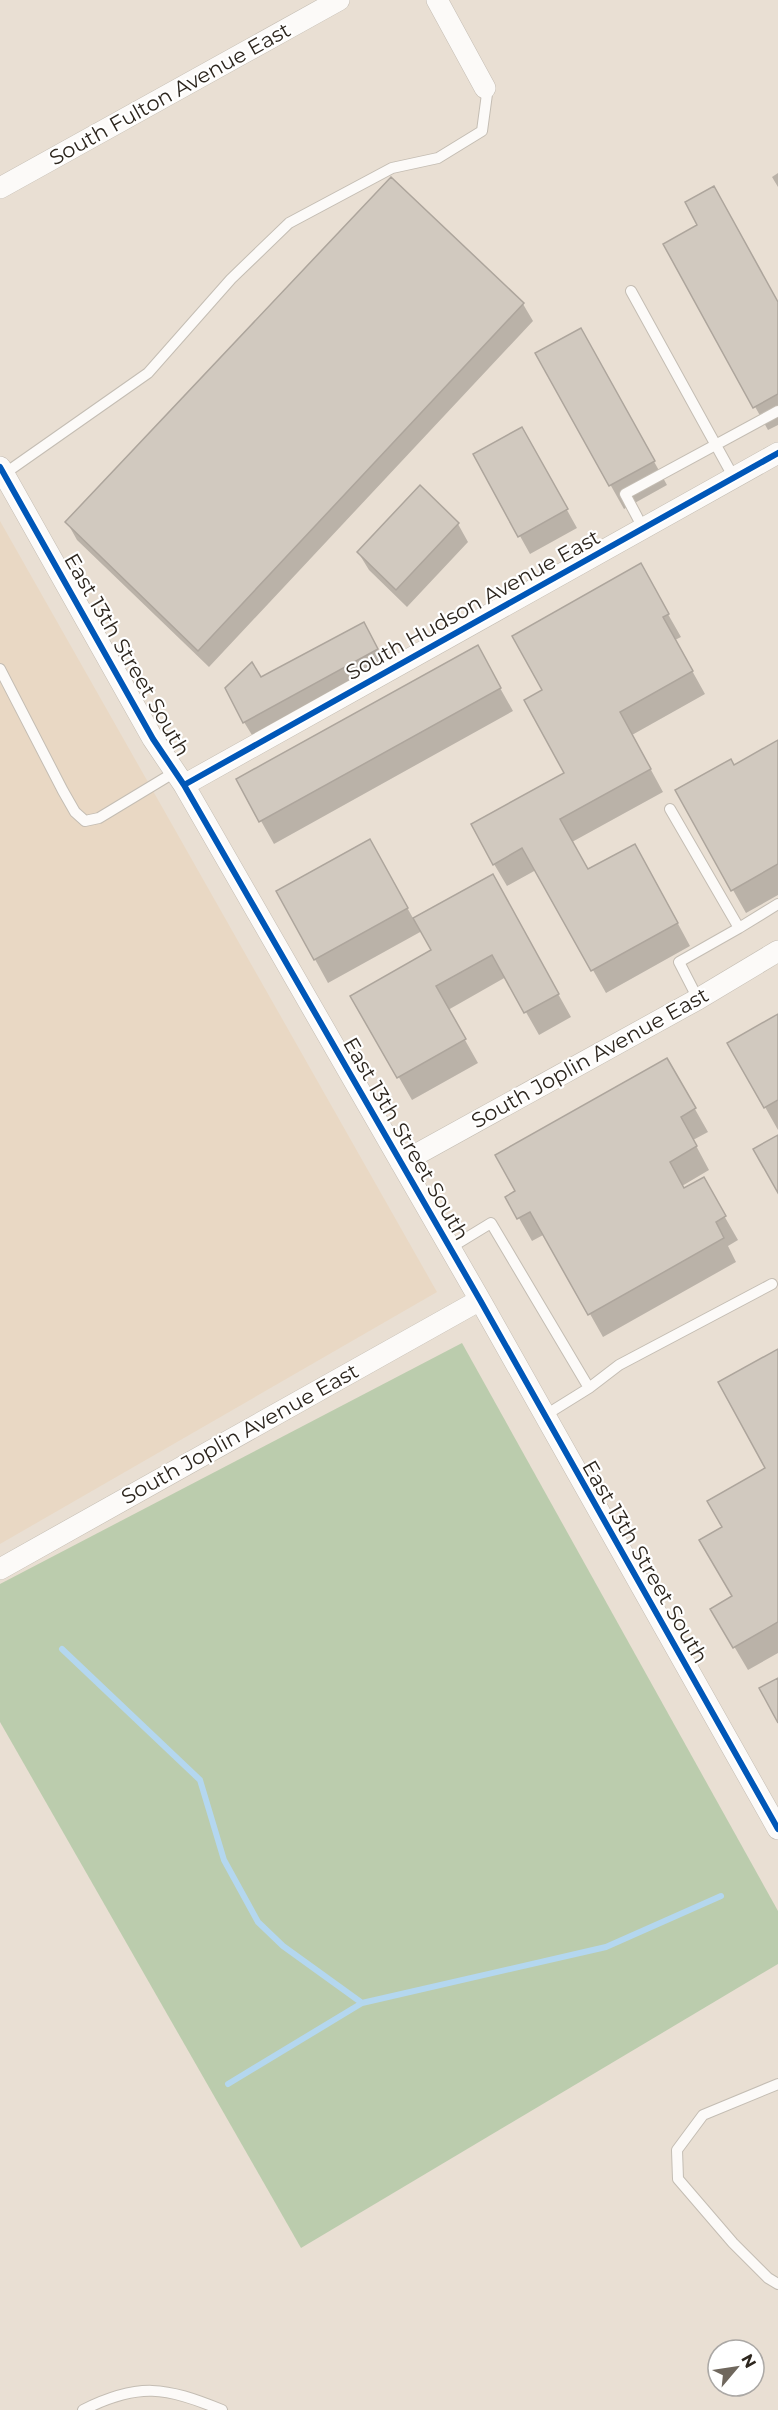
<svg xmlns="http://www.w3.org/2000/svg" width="778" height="2410" viewBox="0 0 778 2410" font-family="Montserrat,sans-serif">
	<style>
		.built { fill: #e9d8c4 }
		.green { fill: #bbccad }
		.shadow { fill: #0003 }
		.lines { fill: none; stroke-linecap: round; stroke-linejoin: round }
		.stream { stroke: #b4d7ef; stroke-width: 6 }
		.building { fill: #d1c9bf; stroke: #ada59c; stroke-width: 1.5 }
		.service-casing { stroke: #c4bdb3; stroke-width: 12 }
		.minor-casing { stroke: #c4bdb3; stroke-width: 22 }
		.service { stroke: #fcfaf8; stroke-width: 10 }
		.minor { stroke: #fcfaf8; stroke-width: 21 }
		.cycleway-casing { stroke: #fff; stroke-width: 10 }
		.cycleway { stroke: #0057b8; stroke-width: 6 }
		.labels { text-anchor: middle; stroke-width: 4.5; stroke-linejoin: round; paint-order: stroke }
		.street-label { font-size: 21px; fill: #2d261e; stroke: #fff }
	</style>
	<rect width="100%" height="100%" fill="#e9dfd3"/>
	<path class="built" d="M0,521L437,1292L0,1544Z"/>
	<path class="green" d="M462,1343L778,1911V1964L301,2248L0,1722V1584Z"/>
	<path class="shadow" d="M778,173V187L772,177Z
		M665,245L778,304V425L768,430Z
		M523,304L533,321L209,667L77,540L67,522Z
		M594,353L667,485L624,509L537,354Z
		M522,429L577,528L530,554L475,455Z
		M458,524L468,542L407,607L369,570L358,552Z
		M640,565L681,637L675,640L705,694L632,735L663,792L572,842L588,871L648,868L690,946L606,993L536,870L507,886L494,864L566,774L544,690Z
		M374,641L387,667L255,740L244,722L260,679Z
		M477,647L513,711L274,844L238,780Z
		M778,742V895L746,913L677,791L734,767Z
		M383,864L414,920L492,876L571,1017L539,1035L506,977L448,1010L478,1063L412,1100L352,996L433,951L422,931L328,983L278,892Z
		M778,1016V1130L765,1107Z
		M667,1060L708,1132L693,1140L709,1170L682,1186L684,1190L703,1179L738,1240L728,1246L736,1262L603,1337L545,1234L532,1241L507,1197L517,1191Z
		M778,1351V1653L748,1670L712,1609L734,1597L724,1527L767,1468Z"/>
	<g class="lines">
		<path class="stream" d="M62,1649L200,1780L224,1860L258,1922L283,1946L362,2003
			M228,2084L362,2003L606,1947L721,1896"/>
	</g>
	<path class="building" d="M391,177L524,303L198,651L65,522Z
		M714,186L778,302V394L753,408L663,244L697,225L685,202Z
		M581,328L655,461L609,486L535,353Z
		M522,427L568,509L518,537L473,454Z
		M420,485L459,523L396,590L357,552Z
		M641,563L669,614L663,617L693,671L620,712L651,769L560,819L588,869L635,844L678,923L591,971L522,848L493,865L471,824L564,773L524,700L542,690L512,636Z
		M364,622L378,649L243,723L225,688L252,662L261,677Z
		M478,645L501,688L259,822L236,779Z
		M778,740V864L731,891L675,790L731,759L734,765Z
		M370,839L408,908L314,960L276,891Z
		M493,874L559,994L524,1013L492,955L436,986L466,1039L397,1078L350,996L431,950L413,918Z
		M778,1014V1100L764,1108L727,1043Z
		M667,1058L696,1108L681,1117L697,1146L670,1162L684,1188L704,1177L726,1216L716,1222L724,1238L588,1315L530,1212L517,1219L505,1197L515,1191L495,1155Z
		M778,1135V1193L753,1149Z
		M778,1349V1622L733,1648L710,1609L732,1596L699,1540L722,1527L707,1501L765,1468L718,1382Z
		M778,1678V1723L759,1688Z"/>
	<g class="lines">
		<defs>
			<path id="service" d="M631,291L734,478
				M4,474L148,373L231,279L289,223L392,168L438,158L482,131L487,94L485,88
				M643,528L625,494L778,411
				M0,669L63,791L75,812L85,821L99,818L175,772
				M670,809L739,928L778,904
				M698,999L679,962L739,928
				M450,1248L491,1223L589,1388L544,1416
				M589,1388L619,1365L772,1284
				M778,2084L703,2115L677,2150L678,2179L733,2243L768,2278L778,2284
				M83,2410C139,2382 165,2387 222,2410"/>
			<path id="minor" d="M437,0L485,88
				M0,188L339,0
				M0,467L153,739L184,785L480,1300L778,1829
				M184,785L778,453
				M401,1163L698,999L778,951
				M0,1569L480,1300"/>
		</defs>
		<use href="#service" class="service-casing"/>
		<use href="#minor" class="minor-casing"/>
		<use href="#service" class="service"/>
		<use href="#minor" class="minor"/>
		<defs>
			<path id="cycleway" d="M0,467L153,739L184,785L480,1300L778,1829
				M184,785L778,453"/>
		</defs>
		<use href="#cycleway" class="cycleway-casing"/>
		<use href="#cycleway" class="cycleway"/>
	</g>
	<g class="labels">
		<g class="street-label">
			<text transform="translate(170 94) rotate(-29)" y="7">South Fulton Avenue East</text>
			<text transform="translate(473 605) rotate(-29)" y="7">South Hudson Avenue East</text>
			<text transform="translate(127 655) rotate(60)" y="7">East 13th Street South</text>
			<text transform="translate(590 1058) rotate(-29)" y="7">South Joplin Avenue East</text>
			<text transform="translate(406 1139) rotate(60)" y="7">East 13th Street South</text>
			<text transform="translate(240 1434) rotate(-29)" y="7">South Joplin Avenue East</text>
			<text transform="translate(645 1562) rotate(60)" y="7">East 13th Street South</text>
		</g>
	</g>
	<g transform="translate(736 2368) rotate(61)"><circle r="28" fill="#ffffff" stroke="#aba8a5" stroke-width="1.5"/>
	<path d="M0-4.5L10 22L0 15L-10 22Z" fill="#6f675d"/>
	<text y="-9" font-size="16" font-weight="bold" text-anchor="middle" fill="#2d261e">N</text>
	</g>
</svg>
